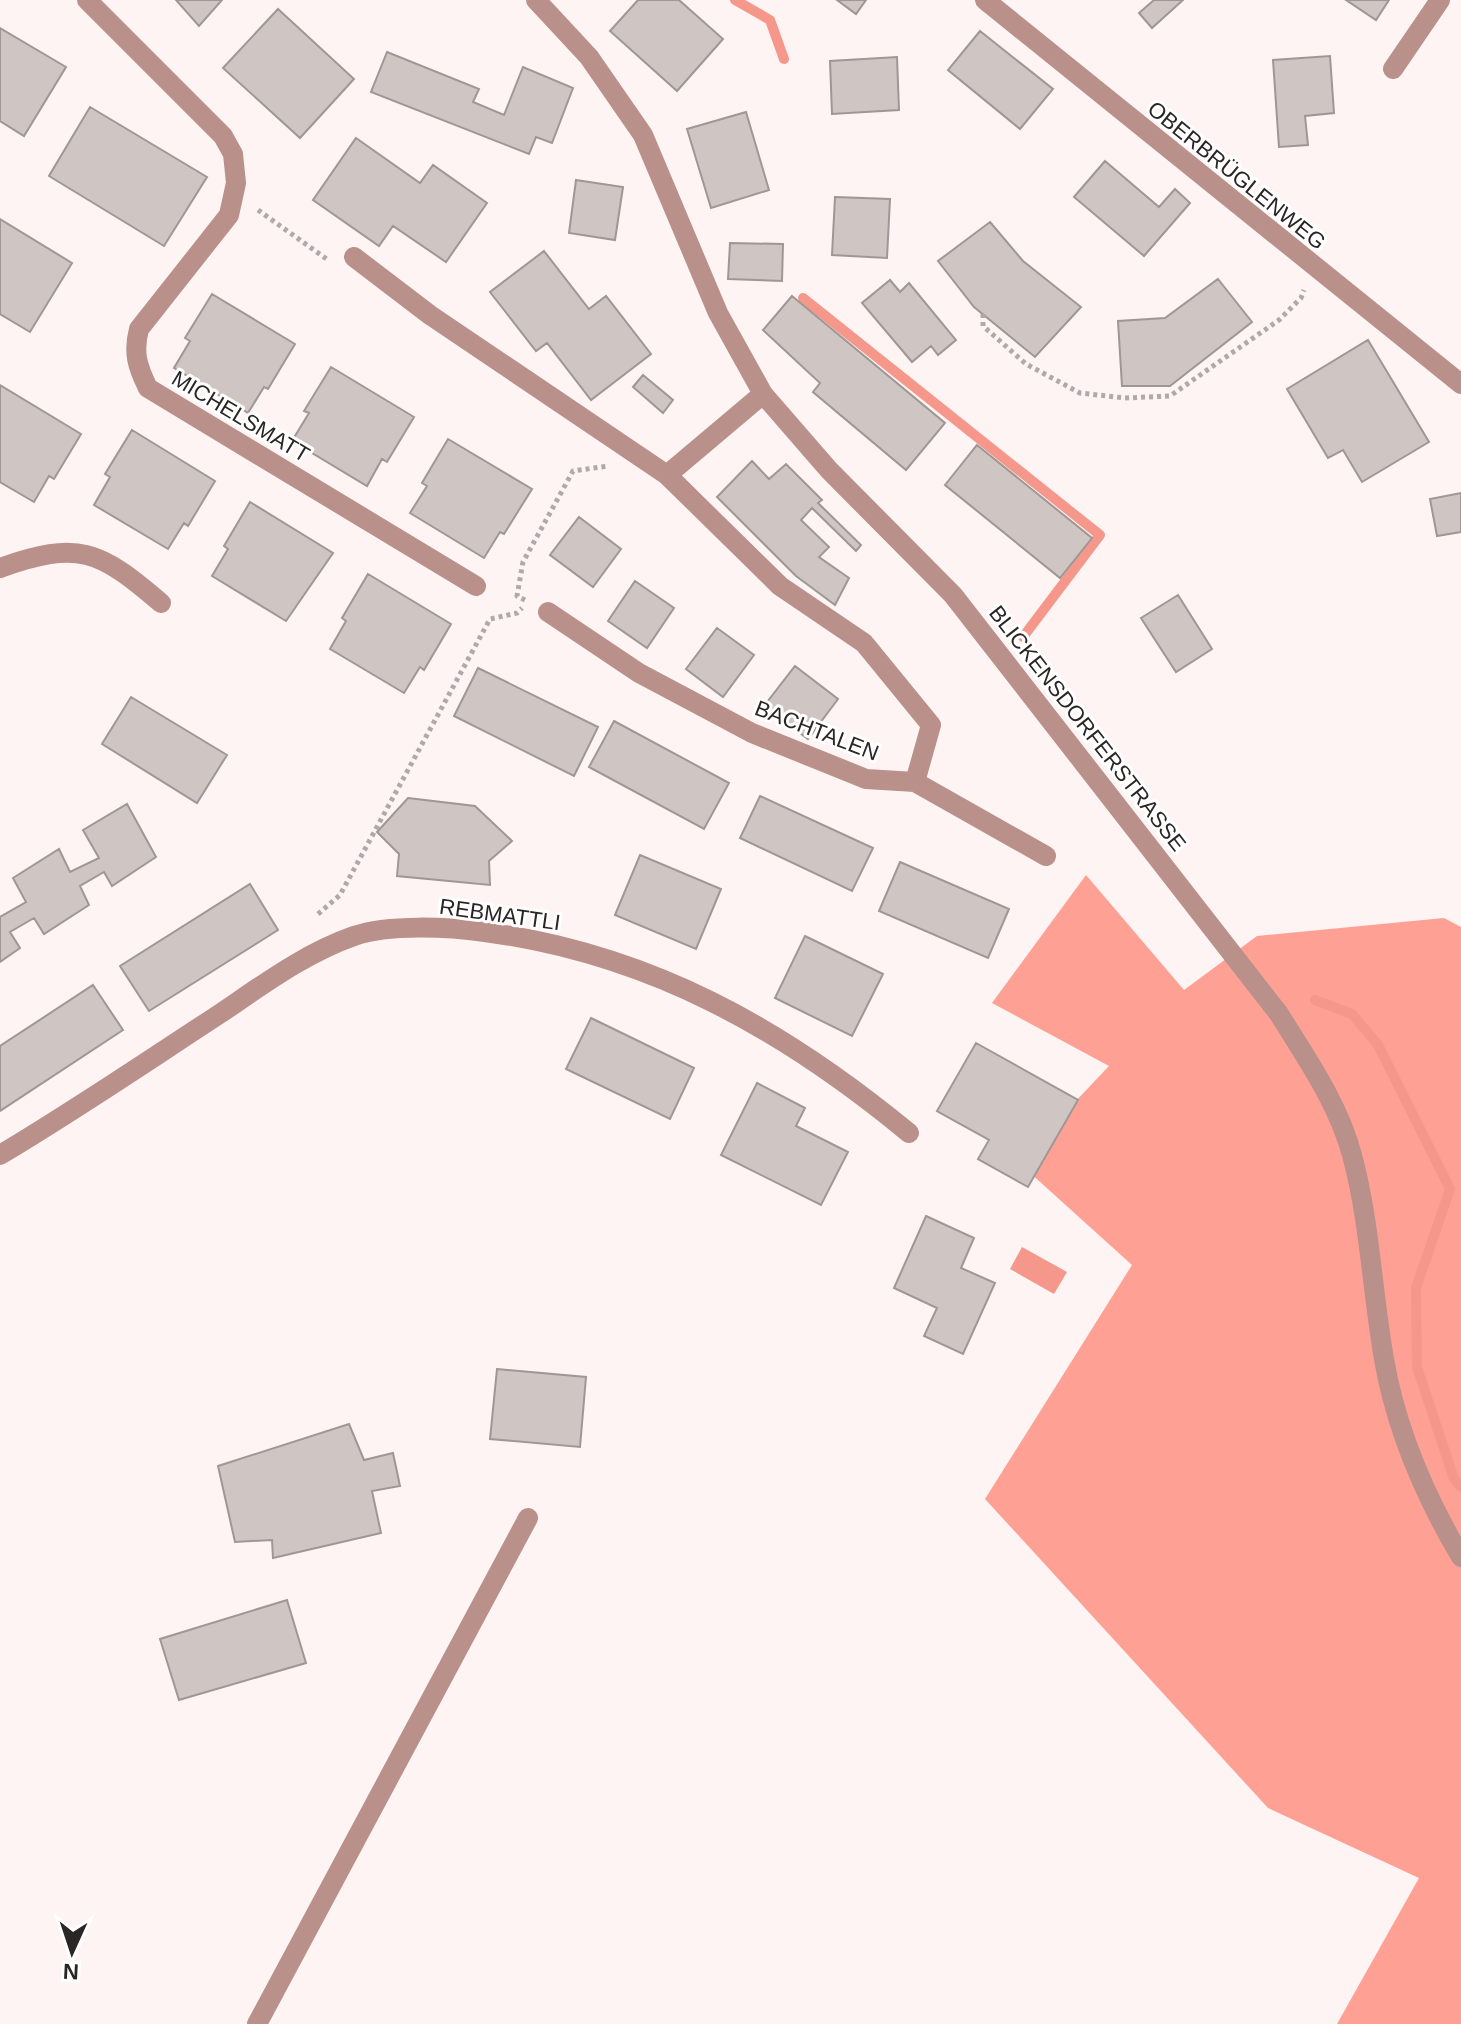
<svg xmlns="http://www.w3.org/2000/svg" width="1461" height="2024" viewBox="0 0 1461 2024" font-family="Helvetica,sans-serif">
	<style>
		.forest { fill: #fea094 }
		.water { fill: #f5988b }
		.lines { fill: none; stroke-linecap: round; stroke-linejoin: round }
		.stream { stroke: #f5988b; stroke-width: 10 }
		.building { fill: #cfc6c4; stroke: #9f9795; stroke-width: 2 }
		.path { stroke: #b1a9a9; stroke-width: 5; stroke-dasharray: 4 4; stroke-linecap: butt }
		.minor { stroke: #ba908a; stroke-width: 20 }
		.labels { text-anchor: middle; stroke-width: 6; stroke-linejoin: round; paint-order: stroke }
		.street-label { font-size: 22px; fill: #2a2626; stroke: #fff }
	</style>
	<rect width="100%" height="100%" fill="#fef4f3"/>
	<path class="forest" d="M1086,875L1184,990L1257,936L1444,918L1461,927V2024H1337L1419,1878L1268,1808L985,1499L1132,1265L1018,1162L1109,1066L992,1003Z"/>
	<path class="water" d="M1022,1247L1067,1272L1054,1294L1010,1269Z"/>
	<g class="lines">
		<path class="stream" d="M735,0L770,20L784,59
			M803,298L1100,535L1023,637
			M1315,1000L1352,1014L1378,1045L1450,1189L1416,1288L1417,1367L1454,1479L1461,1487"/>
	</g>
	<path class="building" d="M176,0H222L199,26Z
		M638,0H679L723,39L677,91L610,31Z
		M837,0H866L856,14Z
		M1154,0H1183L1152,28L1139,13Z
		M1346,0H1389L1376,20Z
		M278,9L354,79L300,138L223,68Z
		M0,28L66,67L24,136L0,121Z
		M980,31L1053,89L1020,129L948,70Z
		M387,52L479,89L473,102L504,115L523,67L573,88L552,143L536,137L529,154L371,92Z
		M1330,56L1334,113L1305,116L1308,145L1279,147L1273,60Z
		M897,57L899,110L832,114L830,61Z
		M90,107L207,177L164,246L49,176Z
		M746,112L769,190L711,208L687,129Z
		M356,138L420,183L433,165L487,203L446,262L393,226L379,246L313,200Z
		M1105,161L1159,207L1175,189L1190,203L1144,256L1074,197Z
		M576,180L623,187L615,240L569,233Z
		M835,197L890,199L887,258L832,255Z
		M0,219L72,263L30,332L0,314Z
		M990,222L1023,261L1081,307L1035,357L974,307L938,261Z
		M730,243L783,244L782,281L728,279Z
		M544,251L589,309L606,296L651,354L591,400L547,343L536,351L490,292Z
		M1218,279L1252,322L1170,386H1122L1118,321L1165,318Z
		M890,280L900,292L909,283L956,340L938,355L931,346L912,362L862,303Z
		M212,294L295,344L268,389L264,387L248,413L174,368L190,341L185,338Z
		M792,296L945,423L906,470L813,392L820,383L763,330Z
		M1368,340L1429,442L1362,482L1343,450L1328,458L1287,389Z
		M331,367L414,417L387,462L382,459L367,486L292,441L309,413L304,411Z
		M643,375L673,400L663,413L633,387Z
		M0,385L81,434L54,479L49,476L34,502L0,482Z
		M132,430L215,481L188,526L184,523L168,549L94,505L110,477L105,474Z
		M448,439L532,489L504,534L500,532L484,558L410,513L427,486L422,483Z
		M977,445L1092,538L1060,578L945,485Z
		M752,461L769,479L786,464L822,500L818,503L861,545L856,551L812,508L801,520L829,547L819,557L849,578L835,605L796,576L717,497Z
		M1461,493V532L1437,536L1430,499Z
		M250,502L333,553L286,621L212,576L228,549L224,546Z
		M579,517L621,549L593,587L550,555Z
		M368,574L451,624L424,670L420,667L404,693L330,649L346,621L342,618Z
		M635,581L674,608L647,648L608,621Z
		M1178,595L1212,649L1176,672L1141,618Z
		M717,628L754,655L723,697L686,669Z
		M795,666L838,699L808,739L764,706Z
		M478,668L598,727L574,776L454,716Z
		M131,697L227,755L197,803L102,744Z
		M614,721L729,783L704,829L589,767Z
		M760,796L873,848L852,891L740,838Z
		M408,798L475,806L512,841L489,861L490,885L397,876L399,854L377,832Z
		M127,804L156,857L112,886L104,872L80,886L89,905L44,934L34,918L10,932L20,948L0,962V917L26,902L13,878L59,849L70,872L99,858L83,830Z
		M640,855L721,889L696,949L615,915Z
		M900,862L1009,909L988,958L879,911Z
		M250,884L278,930L149,1011L120,966Z
		M805,936L883,974L852,1036L775,998Z
		M93,985L123,1030L0,1111V1046Z
		M591,1018L694,1068L670,1119L566,1069Z
		M976,1043L1078,1100L1028,1187L978,1159L989,1140L937,1111Z
		M757,1083L805,1108L796,1126L848,1152L821,1205L721,1155Z
		M926,1216L974,1238L961,1268L995,1283L963,1354L924,1336L937,1308L894,1288Z
		M497,1369L586,1377L580,1447L490,1439Z
		M349,1424L364,1460L393,1453L400,1486L372,1491L381,1533L273,1558L272,1540L235,1542L218,1466Z
		M287,1600L306,1663L179,1700L160,1639Z"/>
	<g class="lines">
		<path class="path" d="M258,210L328,260
			M983,314V326L1026,364L1080,393L1125,398L1170,396L1279,320L1301,298L1304,290
			M525,600L517,596L523,562L573,471L608,466
			M318,914L340,895L490,619L517,613L522,608"/>
		<path class="minor" d="M87,0L223,136L233,154L236,183L229,215L139,329C133,352 137,366 148,388L476,586
			M536,0L589,57L643,135L718,313L763,394L829,470L953,595L1279,1014C1307,1059 1338,1103 1352,1155C1370,1222 1372,1291 1384,1359C1396,1430 1425,1496 1461,1557
			M985,0L1461,384
			M1393,69L1440,0
			M354,257L430,315L667,475
			M0,568C79,540 99,550 161,603
			M548,612L639,673L752,733L866,779L915,782L931,725L864,643L780,586L667,475L763,394
			M915,782L1046,856
			M0,1155C74,1111 146,1062 218,1015C261,986 305,953 354,936C389,924 448,927 485,932C650,954 783,1029 909,1133
			M257,2024L528,1518"/>
	</g>
	<g class="labels">
		<g class="street-label">
			<text transform="translate(1237 175) rotate(39)" y="8">OBERBRÜGLENWEG</text>
			<text transform="translate(241 416) rotate(31)" y="8">MICHELSMATT</text>
			<text transform="translate(1088 728) rotate(52)" y="8">BLICKENSDORFERSTRASSE</text>
			<text transform="translate(817 730) rotate(21)" y="8">BACHTALEN</text>
			<text transform="translate(500 914) rotate(8)" y="8">REBMATTLI</text>
		</g>
	</g>
	<g transform="translate(72 1952) rotate(183)" stroke="#ffffff" stroke-width="6" paint-order="stroke">
	<path d="M0-6L14 30L0 20L-14 30Z" fill="#2a2626"/>
	<text y="-12" font-size="22" font-weight="bold" text-anchor="middle" fill="#2a2626">N</text>
	</g>
</svg>
